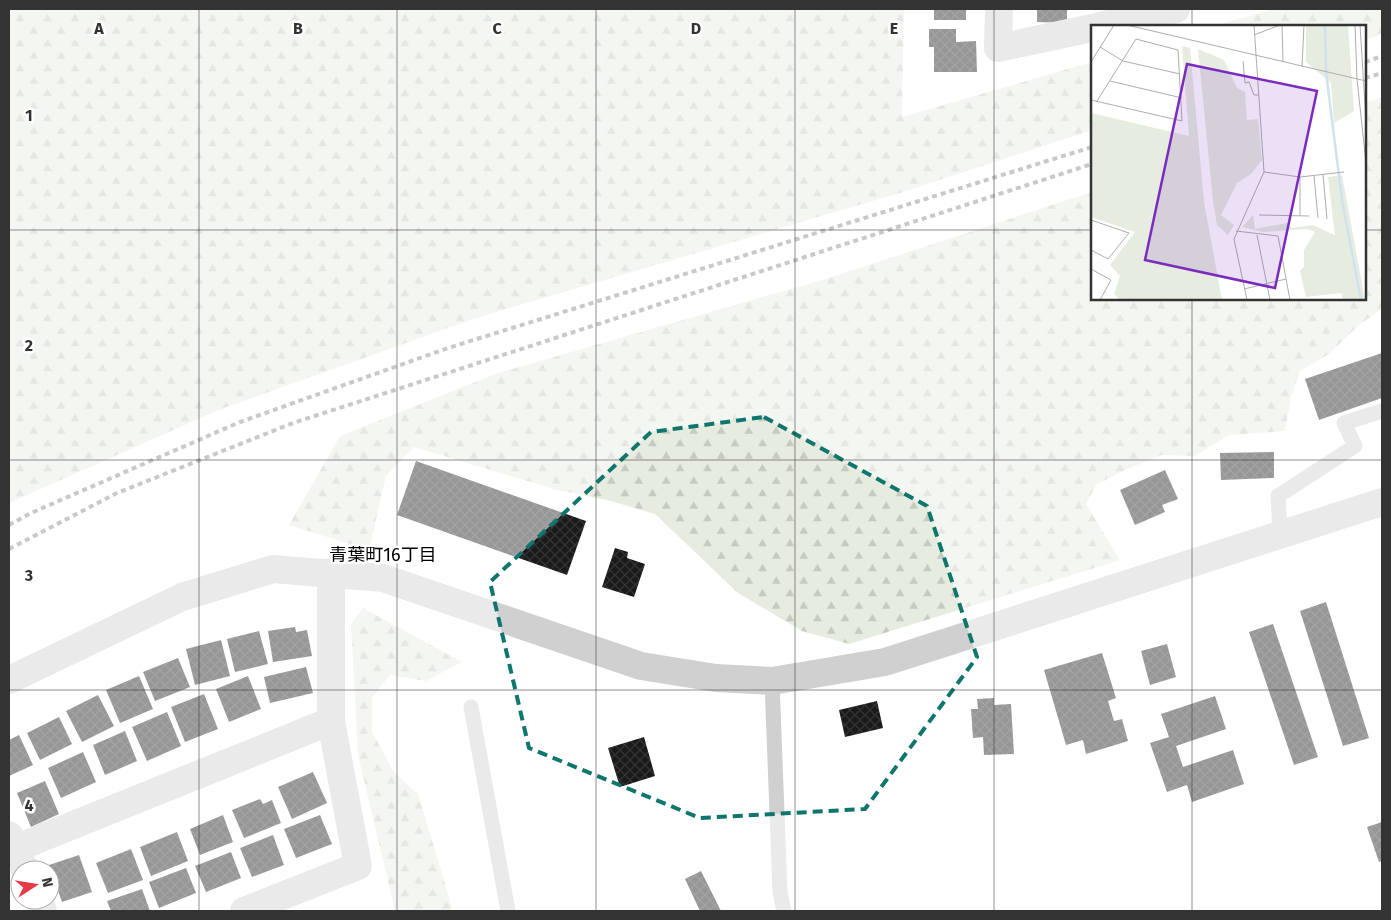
<svg xmlns="http://www.w3.org/2000/svg" width="1391" height="920" viewBox="0 0 1391 920" font-family="'Fira Sans','Noto Sans JP',sans-serif">
	<style>
		.forest { fill: url(#forest-firs) }
		.building { fill: url(#building-cross-hatch) }
		.lines { fill: none; stroke-linecap: round; stroke-linejoin: round }
		.service { stroke: #d0d0d0; stroke-width: 15 }
		.minor { stroke: #d0d0d0; stroke-width: 28 }
		.tertiary { stroke: #d0d0d0; stroke-width: 28 }
		.rail { stroke: #888; stroke-width: 4; stroke-dasharray: 5 4; stroke-linecap: butt }
		.marked { fill: none; stroke: #0f766e; stroke-width: 4; stroke-dasharray: 10 6; stroke-linejoin: round }
		.grid { fill: none; stroke: #333; stroke-width: 1; stroke-opacity: 0.55 }
		.labels { text-anchor: middle; stroke-width: 5; stroke-linejoin: round; paint-order: stroke }
		.neighbourhood-label { font-size: 18px; fill: #000; stroke: #fff }
		.inset-river { fill: none; stroke: #cfe2ee; stroke-width: 2.5 }
		.inset-road { fill: none; stroke: #adadad; stroke-width: 1 }
		.view { fill: #7b2cbf; fill-opacity: 0.15; stroke: #7b2cbf; stroke-width: 2.5 }
		.inset-edge { fill: none; stroke: #333; stroke-width: 2.5 }
		.grid-label { font-size: 16px; text-anchor: middle; font-weight: bold; fill: #333; stroke: #fff; stroke-width: 5; stroke-linejoin: round; paint-order: stroke }
	</style>
	<defs>
		<pattern id="forest-firs" width="22" height="20" patternUnits="userSpaceOnUse" patternTransform="scale(1.25)"><rect width="22" height="20" fill="#e6ecdf"/><path d="M5 1l3.5 6h-7zM16 11l3.5 6h-7z" fill="#c6cbc0"/></pattern>
		<pattern id="building-cross-hatch" width="8" height="8" patternUnits="userSpaceOnUse" patternTransform="scale(1.25)"><rect width="8" height="8" fill="#1a1a1a"/><path d="M0 0l8 8M0 8l8-8" fill="none" stroke="#333"/></pattern>
	</defs>
	<rect width="100%" height="100%" fill="#fff"/>
	<path class="forest" d="M9,9H904L902,117L1092,62V130L903,192L476,318L221,409L9,503Z
		M1274,9H1382V34L1365,40V26H1214Z
		M1382,97V309L1359,325L1329,354L1300,371L1291,397L1285,431L1229,435L1195,456L1162,455L1125,470L1096,485L1086,504L1120,560L849,644L802,631L738,593L655,514L611,501L554,489L414,447L386,476L369,550L289,525L340,436L498,373L829,278L1092,192V299H1365V103Z
		M363,608L462,662L426,681L390,675L372,697V732L394,772L418,794L452,907L450,911H395L358,755L351,624Z"/>
	<path class="building" d="M934,9H966V20H934Z
		M1037,9H1067V23L1037,22Z
		M929,29H956V42L976,41L977,72H934V47H929Z
		M1382,353V398L1319,420L1305,379Z
		M1274,452V478L1221,480L1220,453Z
		M416,461L586,521L567,575L397,515Z
		M1165,470L1178,499L1162,505L1165,512L1135,525L1120,490Z
		M615,548L628,552L627,558L645,564L634,597L602,587Z
		M1326,602L1369,738L1343,746L1300,611Z
		M1273,624L1318,757L1294,765L1249,632Z
		M295,627L296,632L307,630L312,656L273,662L268,631Z
		M259,631L268,664L235,672L227,639Z
		M221,640L230,676L195,685L186,649Z
		M1167,644L1176,677L1150,685L1141,651Z
		M1102,653L1116,698L1108,701L1114,721L1122,719L1128,741L1086,754L1083,740L1066,745L1044,670Z
		M178,658L190,687L155,701L143,672Z
		M306,667L313,693L270,703L264,677Z
		M139,676L153,709L120,723L106,690Z
		M248,676L261,709L229,722L216,689Z
		M204,694L218,729L185,742L171,707Z
		M98,695L114,726L82,742L66,711Z
		M1215,696L1226,729L1176,746L1183,767L1233,750L1244,784L1192,802L1187,785L1167,792L1150,743L1169,737L1161,714Z
		M994,698V705L1011,704L1014,754L984,755L983,737L973,738L971,709H978L977,699Z
		M877,701L883,728L845,737L839,710Z
		M167,712L181,746L147,761L132,727Z
		M59,717L72,744L40,760L27,733Z
		M125,731L137,761L105,775L93,745Z
		M19,735L33,765L9,776V740Z
		M644,737L655,776L620,787L608,748Z
		M83,752L96,782L61,798L48,768Z
		M313,772L327,803L292,819L278,787Z
		M45,781L59,814L31,827L17,793Z
		M260,799L263,804L272,800L281,823L244,838L232,810Z
		M223,815L233,842L200,855L190,829Z
		M320,815L332,844L296,858L284,829Z
		M1382,822V861L1379,862L1367,827Z
		M177,832L188,861L151,876L140,847Z
		M273,835L284,865L252,877L240,848Z
		M131,849L143,880L108,893L96,863Z
		M231,852L241,878L206,892L195,866Z
		M79,855L92,892L62,902L49,865Z
		M186,868L196,893L159,908L149,882Z
		M701,871L721,911H700L685,879Z
		M142,889L150,911H111L107,901Z"/>
	<g class="lines">
		<path class="service" d="M1280,535L1278,496L1355,446L1344,423L1382,411
			M772,681L780,892L784,911
			M471,707L508,911"/>
		<path class="minor" d="M999,9L998,48L1092,28
			M1100,26L1176,9
			M9,835L25,870
			M9,851L331,721
			M38,900L43,911
			M244,911L358,866L331,721V572"/>
		<path class="tertiary" d="M9,680L182,597L273,569L383,578L641,666L716,678L772,681L885,662L1382,502"/>
		<path class="rail" d="M1365,62L1382,56
			M1365,78L1382,73
			M9,525L31,513L240,422L448,348L1092,147
			M9,549L117,493L293,423L1092,164"/>
	</g>
	<path d="M0 0H1391V920H0ZM764,417L927,506L977,657L865,809L700,818L529,748L490,582L651,432Z" fill="#fff" fill-opacity=".55" fill-rule="evenodd"/>
	<path class="marked" d="M764,417L927,506L977,657L865,809L700,818L529,748L490,582L651,432Z"/>
	<path class="grid" d="M199,9V911M397,9V911M596,9V911M795,9V911M994,9V911M1192,9V26M9,230H1092M1365,230H1382M1192,299V911M9,460H1382M9,690H1382"/>
	<g class="labels">
		<g class="neighbourhood-label">
			<text x="383" y="561">青葉町16丁目</text>
		</g>
	</g>
	<g transform="translate(1091 25)">
		<rect width="275" height="275" fill="#fff"/>
		<path d="M91,21L99,23L113,177L131,275H29L23,269L29,251L19,240L44,207L0,192V88L98,111ZM107,24L133,35L146,63L154,67L156,95L167,94L171,135L160,149L146,158L130,190L143,200L137,210L126,200L122,176ZM251,150L274,275H252L250,268L215,272L209,246L213,242V225L224,207L216,204L172,207L151,202L162,190L164,204L196,198L201,203L222,200L244,210L237,152Z" fill="#e6ecdf"/>
		<path d="M215,0H257L263,86L243,98L240,58L215,37Z" fill="#e6ecdf"/>
		<path class="inset-river" d="M234,0L235,47L251,175L270,275"/>
		<path class="inset-road" d="M36,0L275,56M191,0L192,37M264,0L266,54L275,138M269,0L275,96M163,10L189,0M9,22L32,36L89,49M152,36L154,58L158,57L163,70H168M0,37L23,0M211,42L213,0M19,56L91,73M0,75L91,96L87,25L45,14L6,76M173,147L209,152L253,147M232,150L236,194M223,151L227,193M209,152V191M168,190L218,191M0,195L38,208L17,234L0,225M145,206L187,211L199,275M166,210L179,275M0,244L20,255L9,275M153,264L195,254M156,275L143,214L173,147L163,0"/>
		<path class="view" d="M96,39L226,66L184,263L54,235Z"/>
		<rect width="275" height="275" class="inset-edge"/>
	</g>
	<g class="grid-label">
		<text x="99" y="34">A</text>
		<text x="298" y="34">B</text>
		<text x="497" y="34">C</text>
		<text x="696" y="34">D</text>
		<text x="894" y="34">E</text>
		<text x="29" y="121">1</text>
		<text x="29" y="351">2</text>
		<text x="29" y="581">3</text>
		<text x="29" y="811">4</text>
	</g>
	<rect width="1391" height="920" fill="none" stroke="#333333" stroke-width="20"/>
	<g transform="translate(35 885) rotate(78)"><circle r="24" fill="#ffffff" stroke="#adadad"/>
	<path d="M0-4L9 19L0 12L-9 19Z" fill="#e63946"/>
	<text y="-8" font-size="14" font-weight="bold" text-anchor="middle" fill="#333333">N</text>
	</g>
</svg>
